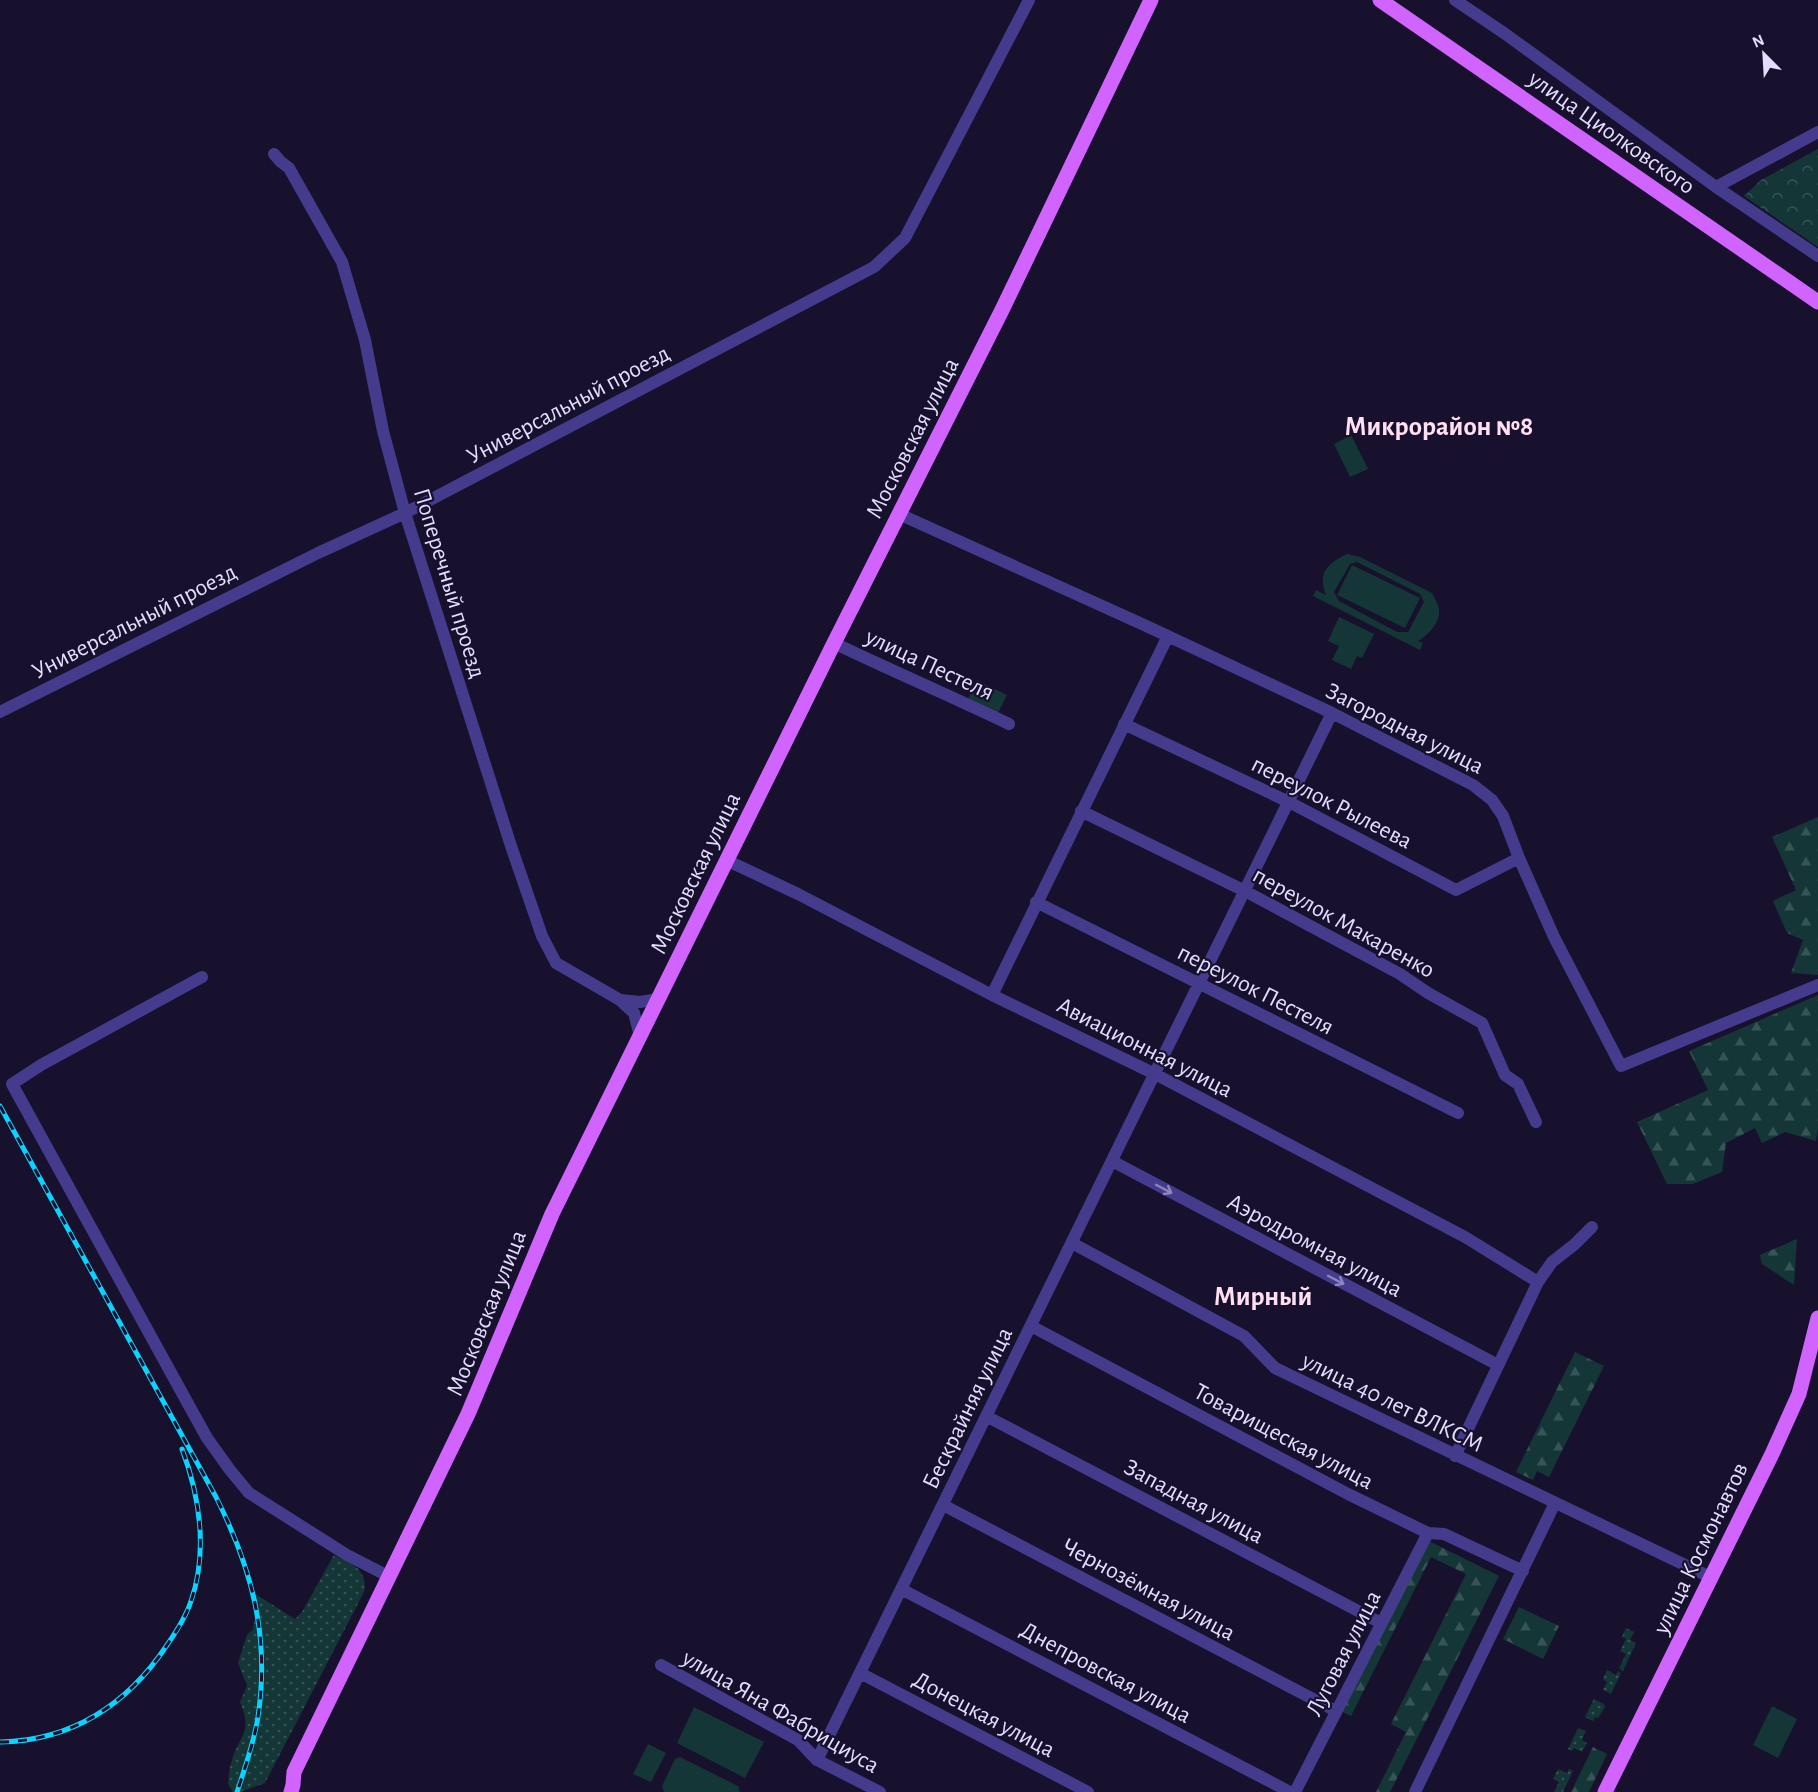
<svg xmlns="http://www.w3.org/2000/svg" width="1818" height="1792" viewBox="0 0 1818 1792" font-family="'Alegreya Sans',sans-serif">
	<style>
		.grass { fill: url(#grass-dots) }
		.forest { fill: url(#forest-firs) }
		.park { fill: url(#park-crowns) }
		.garden { fill: #143637; fill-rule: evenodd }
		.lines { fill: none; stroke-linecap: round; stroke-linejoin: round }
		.minor { stroke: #453b8d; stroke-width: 12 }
		.major { stroke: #d164ff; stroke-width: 15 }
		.rail-casing { stroke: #09d3ff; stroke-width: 5 }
		.rail { stroke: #18112d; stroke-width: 3; stroke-dasharray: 9; stroke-linecap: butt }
		.oneway { stroke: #8d84c0 }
		.labels { text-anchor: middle; stroke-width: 4.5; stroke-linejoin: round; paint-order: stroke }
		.street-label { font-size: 24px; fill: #e4ddff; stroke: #18112d }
		.quarter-label { font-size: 27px; font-weight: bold; fill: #ffdff1; stroke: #18112d }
	</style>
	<defs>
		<pattern id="grass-dots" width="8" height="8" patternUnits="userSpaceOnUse" patternTransform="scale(1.5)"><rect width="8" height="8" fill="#143637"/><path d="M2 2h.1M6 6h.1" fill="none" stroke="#365355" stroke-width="1.8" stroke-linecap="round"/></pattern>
		<pattern id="forest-firs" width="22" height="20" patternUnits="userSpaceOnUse" patternTransform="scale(1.5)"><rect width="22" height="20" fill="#143637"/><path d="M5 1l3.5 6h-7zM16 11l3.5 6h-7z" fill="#365355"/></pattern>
		<pattern id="park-crowns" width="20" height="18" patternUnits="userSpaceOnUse" patternTransform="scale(1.5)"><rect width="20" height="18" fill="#143637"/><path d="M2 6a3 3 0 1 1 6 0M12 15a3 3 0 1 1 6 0" fill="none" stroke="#365355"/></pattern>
	</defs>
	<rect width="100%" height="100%" fill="#18112d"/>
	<path class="grass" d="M334,1555C352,1565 368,1568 364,1592L265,1783L240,1792H233L228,1784C229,1776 229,1768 232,1760C240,1734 253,1733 240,1702L247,1686L238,1663L247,1635L253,1629L255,1618L251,1591L295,1619L302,1612Z
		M1626,1628L1634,1632L1630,1640L1636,1643L1623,1671L1619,1668L1626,1654L1620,1651L1626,1639L1622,1637Z
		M1607,1670L1616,1675L1618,1671L1621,1673L1611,1694L1603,1690L1607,1682L1603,1679Z
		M1594,1699L1604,1704L1605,1707L1598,1718L1595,1717L1593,1721L1585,1717Z
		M1578,1728L1586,1731L1582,1740L1587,1743L1582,1752L1574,1748L1572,1751L1568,1749Z
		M1558,1769L1567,1773L1569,1769L1573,1771L1563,1792H1554L1559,1782L1553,1779Z"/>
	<path class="forest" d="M1818,817V975L1791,973L1803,940L1787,933L1773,901L1796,890L1772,837Z
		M1818,995V1128L1816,1141L1785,1132L1762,1143L1755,1128L1726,1143L1722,1172L1693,1184H1667L1637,1122L1708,1090L1689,1051Z
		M1797,1239L1794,1285L1762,1264L1760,1255Z
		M1575,1352L1604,1366L1549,1477L1537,1471L1533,1480L1516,1472Z
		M1427,1540L1499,1576L1390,1792H1376L1406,1732L1391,1724L1466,1574L1431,1557L1351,1716L1341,1711Z
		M1519,1607L1559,1626L1543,1659L1503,1639Z
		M1593,1747L1607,1754L1589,1792H1571Z"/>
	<path class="park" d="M1818,149V247L1744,196L1761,180Z"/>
	<path class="garden" d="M1351,435L1368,469L1350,477L1334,444Z
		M1347,554L1360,557L1432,593C1435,599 1440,606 1439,613C1439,624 1427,636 1418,641L1423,643L1420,650L1313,596L1316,590L1326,595C1317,573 1327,564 1347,554ZM1357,562L1420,594L1424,602L1408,632H1397L1339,601L1334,592L1350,564Z
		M1352,565L1420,598L1405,628L1337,595Z
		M1339,617L1374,634L1362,658L1357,656L1351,669L1332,660L1339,646L1328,641Z
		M977,680L1007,695L998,713L968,699Z
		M1772,1706L1797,1719L1778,1758L1753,1745Z
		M694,1707L764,1742L745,1778L677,1743Z
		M648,1744L666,1753L651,1782L633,1774Z
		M680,1757L738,1786L740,1792H664L662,1786L675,1759Z"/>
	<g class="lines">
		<path class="minor" d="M1455,0L1504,33L1716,187L1818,256
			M274,154L281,162L289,168L342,262L365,340L383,431L405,513L511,846L542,936L556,963L620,1000L634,1013L640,1036
			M1716,187L1818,132
			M899,514L1142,624L1332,713L1473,785L1492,800L1503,816L1519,858L1554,937L1621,1066L1818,985
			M834,643C892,671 951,696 1009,724
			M0,712L318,553L405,513L874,267L905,238L1029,0
			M1124,724L1289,802L1456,890L1519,858
			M1081,811L1245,891L1400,974L1428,993L1482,1023L1505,1075L1518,1084L1536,1122
			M726,860L798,894L992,995L1155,1074L1465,1237L1538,1282
			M1036,902L1458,1113
			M202,977L41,1065L12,1084L181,1391L207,1438L230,1470L249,1493L347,1555L390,1577
			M992,995L1168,636
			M620,1000L640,1002L658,999
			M1112,1161L1498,1365
			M1072,1243L1244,1336L1275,1368L1710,1577
			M1031,1326L1348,1494L1428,1533L1444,1534L1523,1571
			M986,1416L1381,1623
			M1455,1456L1538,1282L1552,1262L1575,1244L1592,1227
			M943,1505L1336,1711
			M901,1589L1290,1792
			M661,1665L798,1740L817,1760L880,1792
			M860,1673L1088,1792
			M817,1760L1332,713
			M1295,1792L1428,1533
			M1415,1792L1555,1503"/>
		<path class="major" d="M1380,0L1818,302
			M291,1792L293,1785L294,1772L468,1414L552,1214L834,643L1002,310L1151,0
			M1605,1792L1772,1454L1799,1394L1818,1318"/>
		<defs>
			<path id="rail" d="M0,1106L216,1497C252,1569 270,1636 258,1717C254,1742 245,1768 237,1792
				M0,1742C72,1741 128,1704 167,1645C176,1632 186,1617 191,1601C208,1552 200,1497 182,1449"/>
		</defs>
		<use href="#rail" class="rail-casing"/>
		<use href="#rail" class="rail"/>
	</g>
	<defs><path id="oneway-shaft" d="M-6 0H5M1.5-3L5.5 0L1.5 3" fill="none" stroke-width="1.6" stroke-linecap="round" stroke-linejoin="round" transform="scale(1.5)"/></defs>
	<g class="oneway">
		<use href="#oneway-shaft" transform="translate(1164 1189) rotate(28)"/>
		<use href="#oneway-shaft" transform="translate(1336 1280) rotate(28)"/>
	</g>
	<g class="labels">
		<g class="street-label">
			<text transform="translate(1612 132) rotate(35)" y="8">улица Циолковского</text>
			<text transform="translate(568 404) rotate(-28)" y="8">Универсальный проезд</text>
			<text transform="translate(912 438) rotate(-63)" y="8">Московская улица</text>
			<text transform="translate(450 583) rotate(73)" y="8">Поперечный проезд</text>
			<text transform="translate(134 621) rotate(-27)" y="8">Универсальный проезд</text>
			<text transform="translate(930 664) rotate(25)" y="8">улица Пестеля</text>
			<text transform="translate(1405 728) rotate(27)" y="8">Загородная улица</text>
			<text transform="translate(1332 802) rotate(27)" y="8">переулок Рылеева</text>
			<text transform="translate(695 873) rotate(-64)" y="8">Московская улица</text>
			<text transform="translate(1344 922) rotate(29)" y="8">переулок Макаренко</text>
			<text transform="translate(1256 989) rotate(27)" y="8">переулок Пестеля</text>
			<text transform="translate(1145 1047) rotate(27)" y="8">Авиационная улица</text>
			<text transform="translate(1315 1245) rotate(28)" y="8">Аэродромная улица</text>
			<text transform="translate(486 1313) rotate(-68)" y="8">Московская улица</text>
			<text transform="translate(1393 1402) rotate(26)" y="8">улица 40 лет ВЛКСМ</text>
			<text transform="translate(967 1408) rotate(-64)" y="8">Бескрайняя улица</text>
			<text transform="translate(1284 1436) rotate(28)" y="8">Товарищеская улица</text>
			<text transform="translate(1194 1501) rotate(28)" y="8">Западная улица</text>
			<text transform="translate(1700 1548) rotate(-64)" y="8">улица Космонавтов</text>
			<text transform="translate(1149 1589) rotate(28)" y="8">Чернозёмная улица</text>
			<text transform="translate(1343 1653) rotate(-63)" y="8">Луговая улица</text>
			<text transform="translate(1106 1672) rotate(28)" y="8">Днепровская улица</text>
			<text transform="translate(781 1711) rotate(30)" y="8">улица Яна Фабрициуса</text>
			<text transform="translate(984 1714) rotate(28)" y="8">Донецкая улица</text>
		</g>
		<g class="quarter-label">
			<text x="1439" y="435">Микрорайон №8</text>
			<text x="1263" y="1305">Мирный</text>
		</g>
	</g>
	<g transform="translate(1764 54) rotate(336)" stroke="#18112d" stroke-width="4.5" paint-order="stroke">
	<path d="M0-4.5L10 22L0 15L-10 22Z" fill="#e4ddff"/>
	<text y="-9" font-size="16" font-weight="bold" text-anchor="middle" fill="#e4ddff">N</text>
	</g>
</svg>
